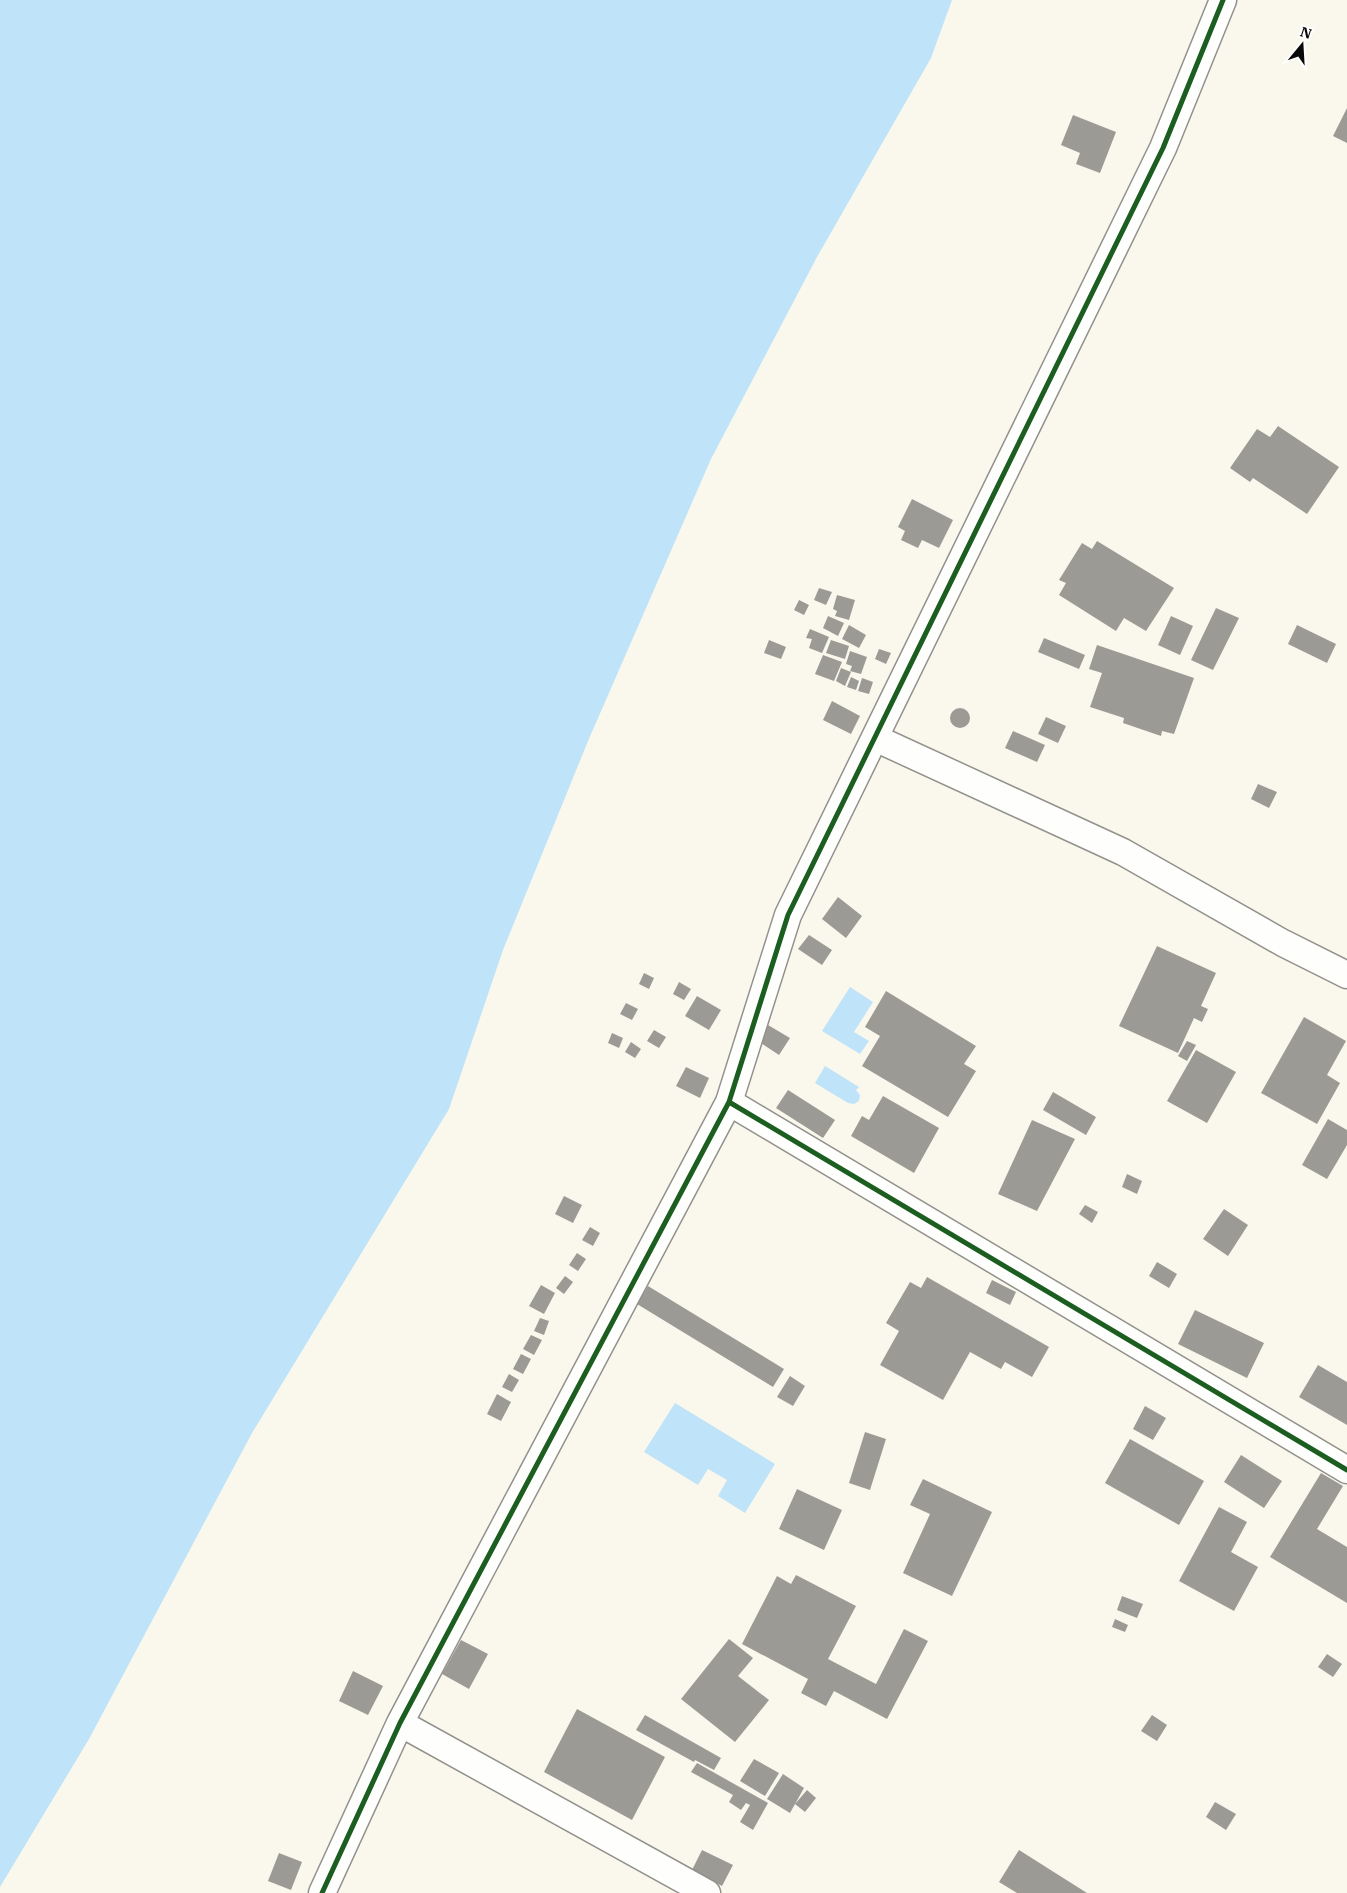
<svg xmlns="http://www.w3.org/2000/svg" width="1347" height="1893" viewBox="0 0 1347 1893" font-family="'IBM Plex Serif',serif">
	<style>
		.water { fill: #bfe3f8 }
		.building { fill: #9c9a94 }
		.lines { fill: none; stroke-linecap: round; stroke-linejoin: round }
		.minor-casing { stroke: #92918c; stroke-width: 29 }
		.minor { stroke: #fefefc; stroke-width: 26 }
		.cycleway-casing { stroke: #fff; stroke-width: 8 }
		.cycleway { stroke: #1b5e20; stroke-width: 5 }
	</style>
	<rect width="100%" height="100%" fill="#faf8ed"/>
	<path class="water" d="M0,0H952L931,58L817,257L711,459L588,741L503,950L449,1109L252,1433L89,1739L0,1887Z
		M850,987L873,1002L854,1032L869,1041L860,1054L822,1031Z
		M825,1066L859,1087L856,1090L860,1095L859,1101L854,1104L848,1103L815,1083Z
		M675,1403L775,1464L745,1513L718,1496L727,1480L708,1469L698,1485L644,1452Z"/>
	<path class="building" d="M1347,108V143L1333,136Z
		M1073,115L1116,132L1100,173L1076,164L1080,153L1061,145Z
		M1278,426L1339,467L1307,514L1253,478L1250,482L1230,468L1257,429L1270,437Z
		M912,499L953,520L939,548L922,540L918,548L901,540L905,531L898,527Z
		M1097,541L1174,588L1146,631L1124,618L1116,631L1059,595L1066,583L1059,580L1082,543L1092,549Z
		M819,588L832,592L826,605L814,600Z
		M837,595L855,600L849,620L835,616L837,611L833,609Z
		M799,600L809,605L804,615L794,610Z
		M1216,608L1239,618L1213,670L1191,660Z
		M828,616L844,623L838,636L823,628Z
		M1171,616L1193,626L1180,655L1158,645Z
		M849,625L866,635L859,648L842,639Z
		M1297,625L1336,644L1327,663L1288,644Z
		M810,629L829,637L822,653L809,648L812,639L806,638Z
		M1044,638L1085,655L1079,669L1038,652Z
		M769,640L786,647L781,659L764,653Z
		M831,640L849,646L845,659L826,653Z
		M1097,645L1194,678L1174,734L1162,731L1161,736L1123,723L1124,718L1090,707L1102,673L1089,669Z
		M879,649L891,653L886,664L875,659Z
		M850,651L867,657L861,674L850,671L852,666L846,664Z
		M823,655L842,662L834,681L815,674Z
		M841,668L851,672L845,686L836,681Z
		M851,677L859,681L856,690L847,687Z
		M862,678L873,682L869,694L858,691Z
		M832,701L860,716L851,734L823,720Z
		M950 718a10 10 0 1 1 20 0a10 10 0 1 1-20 0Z
		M1046,717L1066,726L1058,743L1038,734Z
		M1013,731L1045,745L1037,762L1005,748Z
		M1258,784L1277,792L1269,808L1251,799Z
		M838,897L862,916L846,938L822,919Z
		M809,935L832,950L822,965L798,949Z
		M1157,946L1216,973L1201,1006L1208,1009L1202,1022L1194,1018L1178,1053L1119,1026Z
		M644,973L654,978L649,989L639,984Z
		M679,982L691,989L684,1000L673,994Z
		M886,991L976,1046L964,1064L976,1071L948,1117L862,1066L880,1036L865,1027Z
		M697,996L721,1010L709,1030L685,1016Z
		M626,1003L638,1009L632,1020L620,1014Z
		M1304,1017L1346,1041L1327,1075L1340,1083L1317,1124L1261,1093Z
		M768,1025L790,1038L779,1055L758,1041Z
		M654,1030L666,1037L659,1048L647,1041Z
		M612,1033L623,1038L619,1048L608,1043Z
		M1187,1041L1196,1045L1187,1061L1178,1056Z
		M631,1042L641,1049L635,1058L625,1052Z
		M1196,1050L1236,1072L1207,1123L1167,1101Z
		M686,1067L709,1078L700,1098L676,1086Z
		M788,1090L835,1120L823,1138L776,1108Z
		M1053,1092L1096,1117L1086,1135L1043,1110Z
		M883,1096L939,1128L914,1173L851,1136L862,1116L869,1120Z
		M1328,1119L1347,1130V1145L1327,1179L1302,1165Z
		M1032,1120L1075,1139L1037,1211L998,1194Z
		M1127,1174L1142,1181L1137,1194L1122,1187Z
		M564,1196L582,1205L573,1223L555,1214Z
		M1085,1205L1098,1212L1092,1223L1079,1214Z
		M1224,1209L1248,1225L1228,1256L1203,1239Z
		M590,1227L600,1233L593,1246L582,1240Z
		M577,1253L586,1259L578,1271L569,1265Z
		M1157,1262L1177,1274L1169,1288L1149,1276Z
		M565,1276L573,1282L564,1294L556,1288Z
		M927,1277L1049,1347L1032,1377L1005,1362L1001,1369L970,1352L943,1400L880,1365L899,1331L886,1323L910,1282L921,1288Z
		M992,1280L1016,1292L1010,1305L986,1293Z
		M541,1285L555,1293L544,1314L529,1306Z
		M648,1286L784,1369L773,1387L637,1304Z
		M1195,1310L1264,1343L1247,1378L1178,1344Z
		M540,1318L549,1321L544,1335L534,1331Z
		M531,1335L542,1340L534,1355L523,1349Z
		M521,1354L531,1359L523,1374L513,1369Z
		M1318,1365L1347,1382V1425L1299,1397Z
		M509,1374L519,1380L512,1392L502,1387Z
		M790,1376L805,1386L793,1406L777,1397Z
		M497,1394L511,1402L501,1421L487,1414Z
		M1145,1406L1166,1418L1153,1440L1133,1429Z
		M865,1432L886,1439L870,1490L849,1483Z
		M1130,1439L1204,1481L1179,1525L1105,1483Z
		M1241,1455L1282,1481L1264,1508L1224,1482Z
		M1321,1473L1343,1486L1317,1529L1347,1547V1603L1270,1557Z
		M923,1479L992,1512L952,1596L903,1573L930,1514L910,1505Z
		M797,1489L842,1510L824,1550L779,1529Z
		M1219,1507L1247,1522L1231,1552L1258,1567L1234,1611L1179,1581Z
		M796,1575L856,1606L828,1659L876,1684L904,1629L928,1641L887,1719L834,1691L826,1706L801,1693L808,1679L742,1644L777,1576L791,1584Z
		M1122,1596L1143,1604L1137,1618L1117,1610Z
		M1115,1619L1128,1625L1125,1632L1112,1627Z
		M729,1639L753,1658L738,1676L769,1700L735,1742L681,1699Z
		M461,1640L488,1654L469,1689L442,1674Z
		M1327,1654L1342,1664L1333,1677L1318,1667Z
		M353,1671L383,1686L368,1715L339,1701Z
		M577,1709L665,1757L632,1820L544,1772Z
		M645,1715L721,1758L714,1770L695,1760L694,1762L636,1730Z
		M1152,1715L1167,1725L1157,1741L1141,1731Z
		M754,1759L779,1773L765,1796L740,1781Z
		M697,1763L768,1803L753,1830L740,1822L750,1805L746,1803L741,1810L729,1802L733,1795L691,1772Z
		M783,1774L804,1788L790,1813L767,1799Z
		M807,1790L816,1798L805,1812L795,1804Z
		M1215,1802L1236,1814L1226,1830L1206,1817Z
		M702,1850L733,1865L722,1886L692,1870Z
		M1019,1850L1087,1893H1017L999,1882Z
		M279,1853L302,1862L291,1890L268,1881Z"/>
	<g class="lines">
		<defs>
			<path id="minor" d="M875,738L1123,852L1283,943L1347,975
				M729,1102L1347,1470
				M400,1723L707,1893
				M322,1893L400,1723L729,1102L788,915L1163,148L1223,0"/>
		</defs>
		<use href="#minor" class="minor-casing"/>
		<use href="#minor" class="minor"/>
		<defs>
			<path id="cycleway" d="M729,1102L1347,1470
				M322,1893L400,1723L729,1102L788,915L1163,148L1223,0"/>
		</defs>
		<use href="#cycleway" class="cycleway-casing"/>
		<use href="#cycleway" class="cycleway"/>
	</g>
	<g transform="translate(1302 45) rotate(18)" stroke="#ffffff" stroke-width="4" paint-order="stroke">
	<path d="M0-4L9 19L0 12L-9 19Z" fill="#0a0a0a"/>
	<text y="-8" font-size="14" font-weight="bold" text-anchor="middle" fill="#0a0a0a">N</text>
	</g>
</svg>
